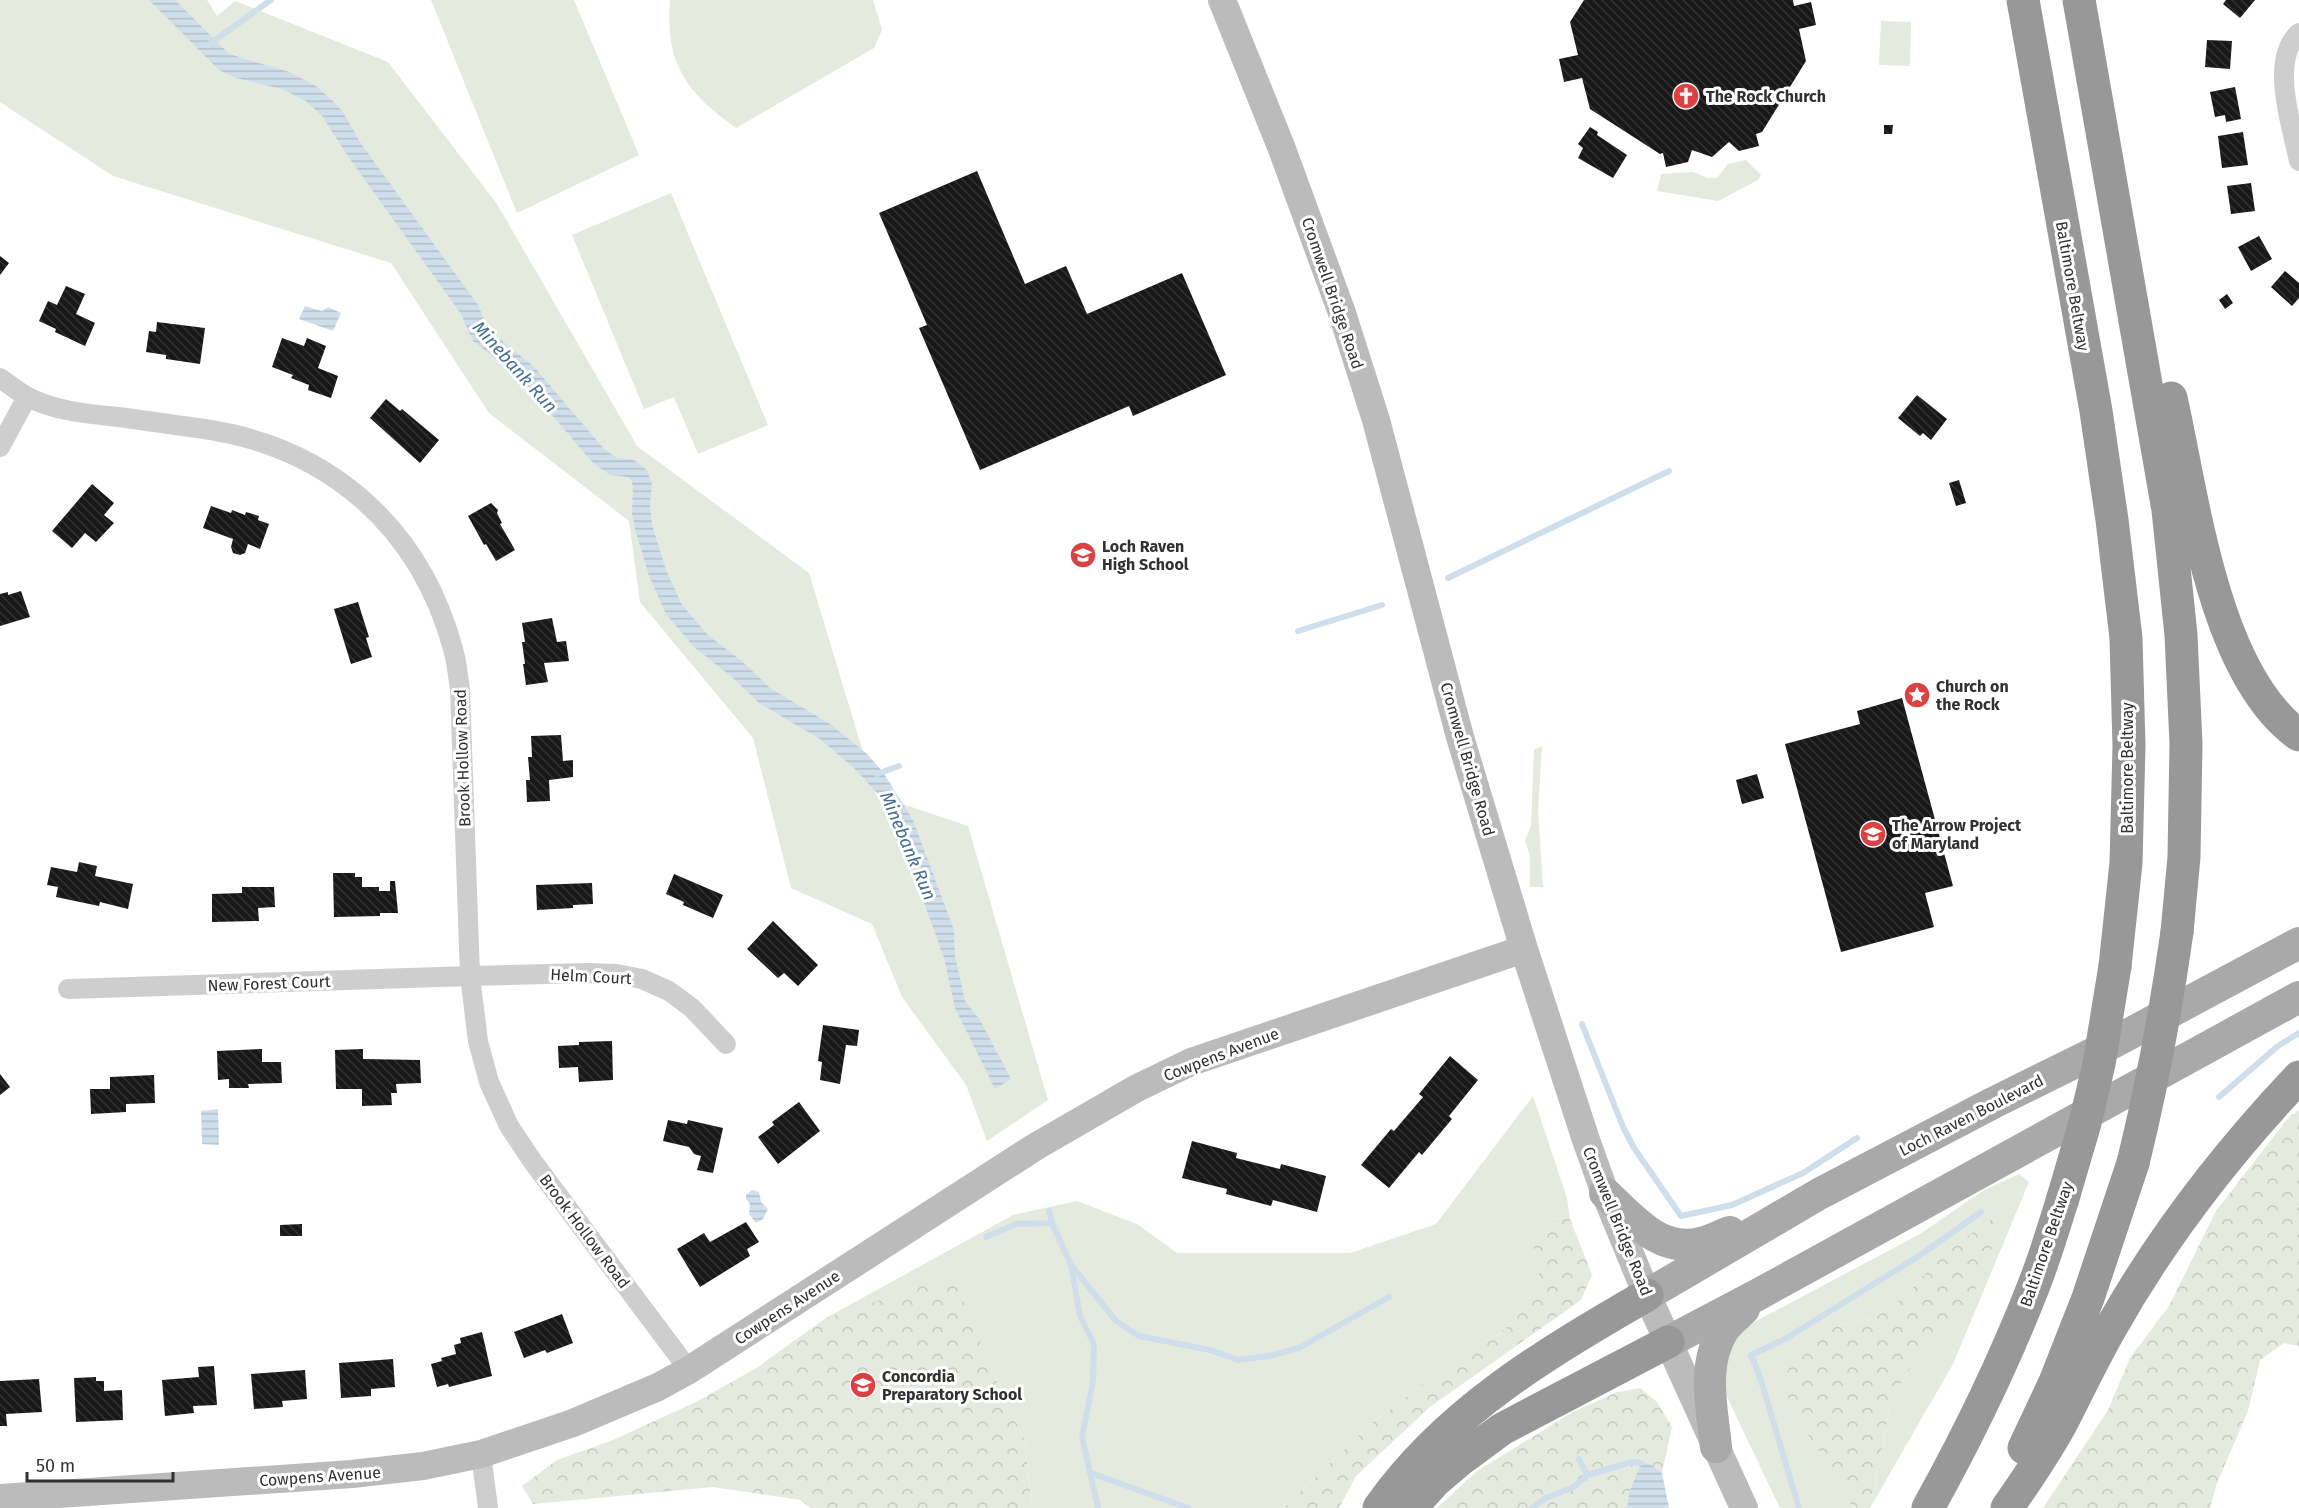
<svg xmlns="http://www.w3.org/2000/svg" width="2299" height="1508" viewBox="0 0 2299 1508" font-family="'Fira Sans',sans-serif">
	<style>
		.green { fill: #e4eade }
		.forest { fill: url(#forest-crowns) }
		.water { fill: url(#water-rules) }
		.lines { fill: none; stroke-linecap: round; stroke-linejoin: round }
		.stream { stroke: #cfdeeb; stroke-width: 6 }
		.building { fill: url(#building-back-hatch) }
		.street { stroke: #cecece; stroke-width: 20 }
		.secondary { stroke: #bbb; stroke-width: 28 }
		.primary { stroke: #a9a9a9; stroke-width: 32 }
		.highway { stroke: #989898; stroke-width: 33 }
		.highway-bridge { stroke: #989898; stroke-width: 33 }
		.labels { text-anchor: middle; stroke-width: 6; stroke-linejoin: round; paint-order: stroke }
		.poi-label { font-size: 16px; font-weight: bold; fill: #313131; stroke: #fff; text-anchor: start }
		.street-label { font-size: 16px; fill: #313131; stroke: #fff }
		.water-label { font-size: 18px; font-style: italic; fill: #446d8f; stroke: #fff }
	</style>
	<defs>
		<pattern id="forest-crowns" width="20" height="18" patternUnits="userSpaceOnUse" patternTransform="scale(1.5)"><rect width="20" height="18" fill="#e4eade"/><path d="M2 6a3 3 0 1 1 6 0M12 15a3 3 0 1 1 6 0" fill="none" stroke="#c4c9bf"/></pattern>
		<pattern id="water-rules" width="6" height="5" patternUnits="userSpaceOnUse" patternTransform="scale(1.5)"><rect width="6" height="5" fill="#cfdeeb"/><path d="M0 2.5h6" fill="none" stroke="#b2bfca"/></pattern>
		<pattern id="building-back-hatch" width="6" height="6" patternUnits="userSpaceOnUse" patternTransform="scale(1.5)"><rect width="6" height="6" fill="#181818"/><path d="M-1 5l2 2M0 0l6 6M5-1l2 2" fill="none" stroke="#313131"/></pattern>
	</defs>
	<rect width="100%" height="100%" fill="#fff"/>
	<path class="green" d="M0,0H207L217,16L235,1L388,62L497,204L637,446L809,573L876,795L968,826L1048,1100L987,1141L966,1085L902,997L872,924L791,888L753,738L640,602L629,521L489,413L391,263L113,176L0,102Z
		M431,0H574L639,155L517,213Z
		M670,0H873L882,30L874,48L736,128C686,92 665,64 670,0Z
		M1881,21L1911,22L1910,66L1879,65Z
		M1746,160L1761,175L1758,180L1718,201L1657,191L1661,174L1693,172L1707,178H1717L1728,164Z
		M671,193L768,425L698,454L674,397L644,409L572,235Z
		M1542,746L1538,810L1543,887H1530V856L1525,841L1531,825L1534,750Z
		M1533,1096L1567,1198L1570,1219L1551,1218L1532,1240L1540,1281L1515,1320L1501,1333L1462,1354L1372,1423L1283,1508H1032L1025,1441L991,1368L826,1318L1013,1215L1077,1201L1137,1224L1177,1253H1350L1436,1224Z
		M2019,1174L2029,1182L1953,1364L1870,1508H1863L1874,1490L1892,1397L1914,1362L1966,1314L1997,1219L1990,1220L1945,1252L1909,1292L1883,1313L1868,1319L1828,1328L1796,1418L1820,1453L1853,1508H1780L1726,1395L1721,1372L1723,1355L1743,1328L1920,1234L1984,1190Z"/>
	<path class="forest" d="M2299,1110V1346L2284,1343L2260,1360L2248,1411L2217,1483L2210,1508H2043L2108,1410L2130,1358L2169,1306L2216,1211L2288,1118Z
		M1551,1218L1570,1219L1592,1275L1581,1300L1430,1407L1356,1476L1339,1508H1283L1372,1423L1462,1354L1501,1333L1515,1320L1540,1281L1532,1240Z
		M1997,1219L1999,1227L1997,1235L1966,1314L1914,1362L1892,1397L1874,1490L1863,1508H1853L1820,1453L1796,1418L1787,1395L1785,1379L1797,1348L1801,1342L1828,1328L1868,1319L1883,1313L1909,1292L1945,1252L1990,1220Z
		M953,1276L991,1368L1025,1441L1032,1508H811L800,1500L713,1487L533,1504L522,1486L557,1460L613,1440L698,1401L758,1367L826,1318Z
		M1640,1388L1657,1402L1672,1427L1662,1473L1650,1464L1629,1493L1627,1508H1437L1477,1471L1573,1412L1617,1392Z"/>
	<path class="water" d="M149,0H175L229,54L289,72L316,86L335,103L342,111L362,145L478,305L488,329L534,367L605,450L617,458L634,460L647,470L652,484L650,504L652,525L666,570L682,605L707,634L745,664L770,688L830,724L867,754L883,772L913,820L948,914L954,930L955,956L965,1001L980,1020L1011,1079L995,1089L955,1008L944,958L900,836L876,792L854,768L820,739L759,703L733,678L694,647L666,614L649,576L635,529L632,513L633,486L631,480L628,477L610,475L593,463L522,380L473,341L461,314L347,155L322,116L306,101L282,89L236,78L219,70Z
		M305,306L322,311L328,307L341,313L333,331L299,319Z
		M218,1109L219,1145L202,1144L201,1111Z
		M752,1190L759,1192L761,1202L768,1209L763,1219L756,1223L749,1214L750,1204L746,1199V1195Z
		M1641,1463L1650,1464L1662,1473L1669,1508H1627L1629,1493Z"/>
	<g class="lines">
		<path class="stream" d="M208,45L271,0
			M1448,578L1669,471
			M1298,631L1382,605
			M877,774L899,766
			M1582,1024L1623,1127L1634,1148L1681,1216L1732,1205L1803,1173L1857,1138
			M2219,1097L2278,1046L2299,1033
			M1049,1211L1052,1223L1071,1265L1080,1316L1094,1344L1093,1381L1082,1437L1098,1508
			M986,1237L1016,1224L1052,1223
			M1071,1265L1116,1321L1139,1336L1210,1350L1238,1360L1269,1356L1299,1348L1389,1297
			M1579,1459L1587,1475
			M1091,1473L1188,1508
			M1532,1508L1546,1498L1574,1487L1587,1475L1632,1462L1641,1463
			M1799,1508L1760,1377L1751,1355L1785,1339L1919,1256L1981,1212"/>
	</g>
	<path class="building" d="M1584,0H1793L1794,6L1811,2L1816,25L1799,29L1806,61L1762,132L1756,134L1759,146L1739,151L1729,142L1712,157L1692,150L1688,162L1666,167L1663,153L1660,154L1590,109L1582,78L1564,82L1559,59L1578,55L1570,22Z
		M2226,0H2255L2240,18L2223,4Z
		M2207,40L2232,41L2230,69L2205,67Z
		M2235,87L2241,119L2226,122L2225,115L2215,117L2210,92Z
		M1884,125H1893L1892,134H1884Z
		M1590,127L1598,132L1597,135L1627,155L1613,178L1578,158L1583,148L1578,144Z
		M2243,132L2248,165L2222,168L2218,136Z
		M977,171L1025,284L1066,266L1087,314L1182,273L1226,375L1133,416L1129,406L980,470L919,328L927,325L879,213Z
		M2251,183L2255,211L2231,214L2227,186Z
		M2259,236L2272,259L2251,271L2238,247Z
		M0,256L9,263L0,275Z
		M2285,271L2299,283V298L2292,306L2271,287Z
		M66,286L85,294L76,314L95,323L85,346L55,332L56,329L39,321L48,301L57,305Z
		M2227,294L2233,303L2225,309L2219,300Z
		M157,322L205,328L200,364L166,359V355L146,352L149,331L156,332Z
		M282,338L304,346L307,338L326,346L318,368L338,376L331,398L308,390L309,385L291,378L293,375L272,367Z
		M1917,395L1947,419L1931,440L1923,433L1920,436L1898,418Z
		M386,399L400,411L402,409L439,440L420,463L370,418Z
		M1959,480L1966,503L1956,506L1949,483Z
		M92,484L114,503L104,515L114,523L96,542L85,533L72,548L52,531Z
		M491,503L498,510L497,513L502,523L500,524L515,550L496,561L486,544L484,545L468,516Z
		M211,506L231,513L232,510L245,515L246,512L259,516L258,520L269,524L260,549L248,544L245,553L240,555L233,553L231,547L233,539L203,528Z
		M21,591L30,617L0,626V594L8,592V595Z
		M358,602L369,637L366,638L372,657L351,664L334,609Z
		M552,618L557,642L566,641L569,661L544,663L548,682L526,685L523,664H525L522,642H525L522,623Z
		M1902,698L1953,886L1925,893L1934,927L1841,952L1785,744L1860,724L1857,711Z
		M561,735L563,761L573,760V777L549,780L550,801L527,802L526,780H530L528,757H532L531,736Z
		M1757,774L1764,798L1742,804L1736,780Z
		M79,862L97,866L95,876L133,884L128,909L100,902L99,906L56,897L58,887L47,885L51,867L77,872Z
		M333,873H355V877H362V887H379V891H390V881H395L398,913H380V916L334,917Z
		M674,874L723,895L713,918L683,905L684,902L666,894Z
		M592,883L593,904L573,905V908L537,910L536,885Z
		M242,887H274L275,907L258,908L259,921L212,922V894L242,893Z
		M773,921L818,965L798,986L784,973L778,978L747,949Z
		M823,1025L859,1030L857,1046L846,1045L840,1084L820,1080L822,1062L818,1061Z
		M612,1041L613,1080L579,1082L578,1067L559,1068L558,1046L579,1045V1042Z
		M262,1049V1062H281L282,1083L248,1084L249,1088H229V1079L218,1080L217,1051Z
		M363,1049V1059L420,1060L421,1083L396,1084L397,1093H391L392,1105L362,1106V1089H336L335,1050Z
		M1450,1056L1478,1080L1449,1116L1452,1119L1422,1155L1419,1152L1389,1188L1361,1165L1391,1129L1394,1131L1423,1097L1419,1094Z
		M0,1074L10,1087L0,1095Z
		M154,1075L155,1103L126,1104V1112L91,1114L90,1089H110V1077Z
		M799,1102L820,1131L778,1164L758,1137L774,1125L772,1122Z
		M668,1120L687,1124L688,1120L723,1128L713,1173L697,1170L701,1156L694,1154L689,1147L663,1141Z
		M1192,1141L1237,1153L1236,1158L1280,1169L1281,1164L1326,1176L1317,1212L1273,1200L1271,1206L1226,1194L1227,1189L1182,1178Z
		M746,1222L759,1242L747,1249L750,1256L700,1287L677,1249L704,1233L710,1242Z
		M302,1224V1236H280V1225Z
		M562,1314L573,1343L547,1353L545,1350L524,1358L514,1332Z
		M482,1332L492,1376L449,1387L448,1384L437,1387L431,1364L442,1361L441,1358L456,1354L454,1345L461,1343L460,1338Z
		M393,1359L395,1387L371,1389V1396L341,1398L339,1363Z
		M214,1366L217,1405L193,1406L194,1413L165,1416L162,1380L199,1377L198,1367Z
		M305,1370L307,1399L282,1401L283,1407L254,1409L251,1374Z
		M96,1377V1381H104V1391L122,1390L123,1420L76,1422L74,1378Z
		M39,1379L42,1412L6,1414L7,1426H0V1381Z"/>
	<g class="lines">
		<path class="street" d="M2299,33C2269,60 2292,126 2299,161
			M0,378C9,384 17,391 26,396C53,411 88,414 119,417C147,421 176,425 204,429C329,447 420,527 453,649C457,662 458,676 460,690L470,976L478,1041L489,1082L509,1126L533,1162L689,1370
			M0,447L27,397
			M68,989L470,976L587,973L617,974L642,979L669,991L692,1008L726,1044
			M481,1454L488,1508"/>
		<path class="secondary" d="M1222,0L1282,149L1342,313L1376,420L1460,737L1524,949L1586,1140L1605,1193L1647,1295L1744,1508
			M0,1498L352,1474L423,1466L481,1454L573,1423L658,1387L689,1370L1035,1147L1137,1088L1191,1062L1524,949"/>
		<path class="primary" d="M1605,1193C1633,1219 1661,1255 1704,1242C1713,1240 1721,1235 1730,1232
			M1647,1295L1819,1194L1993,1103L2090,1055L2299,943
			M1668,1342L1759,1294L2299,997
			M1716,1447C1712,1407 1701,1365 1724,1329C1729,1322 1737,1316 1744,1309"/>
		<path class="highway" d="M2023,0L2096,411L2112,520L2126,638L2129,746L2126,863L2115,966
			M2079,0L2168,510L2181,635L2186,744L2184,857L2177,932
			M2171,398C2193,495 2213,674 2299,735
			M2024,1448L2055,1382L2088,1298L2133,1163
			M1379,1508C1446,1412 1547,1353 1647,1295
			M1411,1508L1434,1482L1460,1460L1502,1429L1668,1342
			M1928,1508C1968,1436 2004,1362 2034,1285C2045,1257 2054,1227 2063,1198
			M2007,1508C2026,1481 2045,1453 2061,1424C2077,1393 2092,1361 2109,1331C2161,1238 2226,1154 2299,1077"/>
		<path class="highway-bridge" d="M2133,1163C2152,1086 2166,1010 2177,932
			M2063,1198L2085,1123L2099,1064L2115,966"/>
	</g>
	<defs>
		<symbol id="church-disc" viewBox="-11 -11 22 22"><circle r="9.5" fill="#da4143" stroke="#fff"/><path d="M-1.2-6h2.4v3.5h3.3v2.4h-3.3V6h-2.4V-.1h-3.3v-2.4h3.3Z" fill="#fff"/></symbol>
		<symbol id="school-disc" viewBox="-11 -11 22 22"><circle r="9.5" fill="#da4143" stroke="#fff"/><path d="M0-5L7-2L0 1L-7-2ZM-4 1L0 2.5L4 1V4Q0 6-4 4Z" fill="#fff"/></symbol>
		<symbol id="sight-disc" viewBox="-11 -11 22 22"><circle r="9.5" fill="#da4143" stroke="#fff"/><path d="M0-6L1.8-2.2L6-1.7L2.9 1.2L3.7 5.4L0 3.3L-3.7 5.4L-2.9 1.2L-6-1.7L-1.8-2.2Z" fill="#fff"/></symbol>
	</defs>
	<g fill-rule="evenodd">
		<use href="#church-disc" x="1671" y="81" width="30" height="30"/>
		<use href="#school-disc" x="1068" y="540" width="30" height="30"/>
		<use href="#sight-disc" x="1902" y="680" width="30" height="30"/>
		<use href="#school-disc" x="1858" y="819" width="30" height="30"/>
		<use href="#school-disc" x="848" y="1370" width="30" height="30"/>
	</g>
	<g class="labels">
		<g class="poi-label">
			<text x="1706" y="102">The Rock Church</text>
			<text x="1102" y="552">Loch Raven<tspan x="1102" dy="18">High School</tspan></text>
			<text x="1936" y="692">Church on<tspan x="1936" dy="18">the Rock</tspan></text>
			<text x="1892" y="831">The Arrow Project<tspan x="1892" dy="18">of Maryland</tspan></text>
			<text x="882" y="1382">Concordia<tspan x="882" dy="18">Preparatory School</tspan></text>
		</g>
		<g class="street-label">
			<text transform="translate(2073 286) rotate(80)" y="6">Baltimore Beltway</text>
			<text transform="translate(1333 293) rotate(71)" y="6">Cromwell Bridge Road</text>
			<text transform="translate(462 758) rotate(-92)" y="6">Brook Hollow Road</text>
			<text transform="translate(1468 759) rotate(74)" y="6">Cromwell Bridge Road</text>
			<text transform="translate(2127 768) rotate(-90)" y="6">Baltimore Beltway</text>
			<text transform="translate(591 976) rotate(3)" y="6">Helm Court</text>
			<text transform="translate(269 983) rotate(-2)" y="6">New Forest Court</text>
			<text transform="translate(1221 1054) rotate(-21)" y="6">Cowpens Avenue</text>
			<text transform="translate(1971 1115) rotate(-27)" y="6">Loch Raven Boulevard</text>
			<text transform="translate(1618 1221) rotate(68)" y="6">Cromwell Bridge Road</text>
			<text transform="translate(585 1231) rotate(53)" y="6">Brook Hollow Road</text>
			<text transform="translate(2046 1244) rotate(-71)" y="6">Baltimore Beltway</text>
			<text transform="translate(787 1307) rotate(-33)" y="6">Cowpens Avenue</text>
			<text transform="translate(320 1476) rotate(-4)" y="6">Cowpens Avenue</text>
		</g>
		<g class="water-label">
			<text transform="translate(515 367) rotate(48)" y="6">Minebank Run</text>
			<text transform="translate(908 846) rotate(67)" y="6">Minebank Run</text>
		</g>
	</g>
	<path d="M27 1472v9h146v-9" fill="none" stroke="#313131" stroke-width="3"/>
	<text x="36" y="1472" font-size="18" fill="#313131" stroke="#ffffff" stroke-width="4.5" paint-order="stroke">50 m</text>
</svg>
